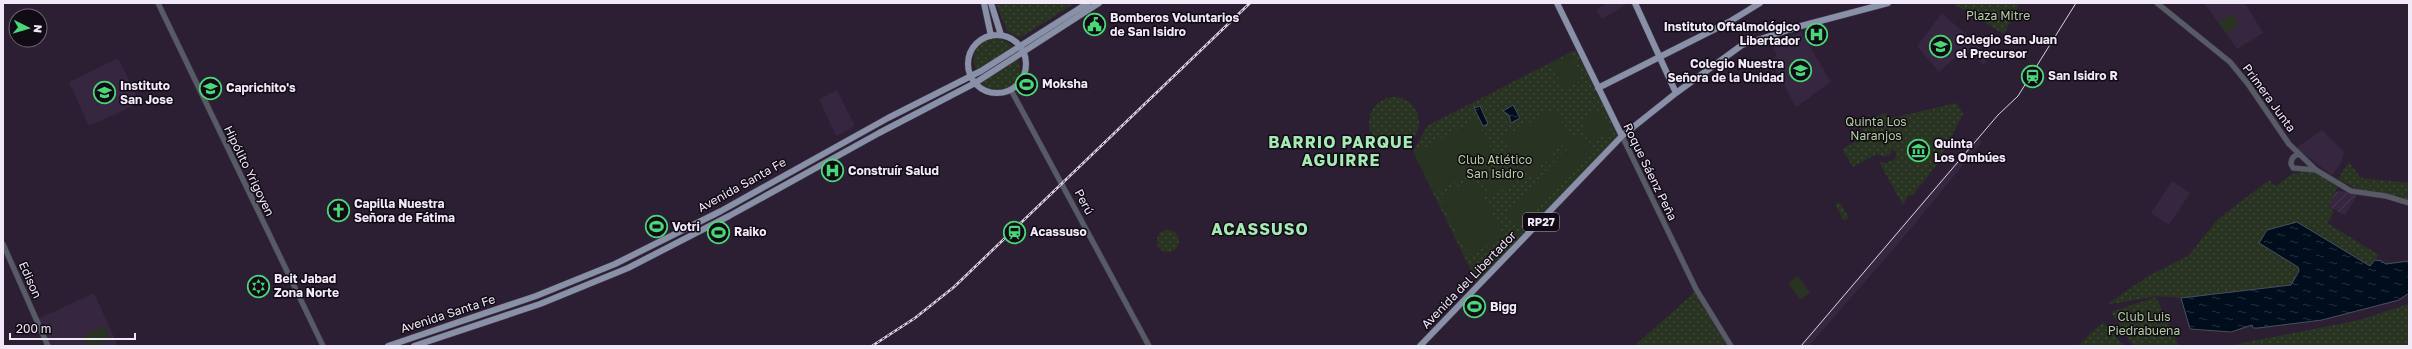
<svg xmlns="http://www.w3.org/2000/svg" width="2412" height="349" viewBox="0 0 2412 349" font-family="'Golos Text',sans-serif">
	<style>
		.built { fill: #362640 }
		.industrial { fill: url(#industrial-furrows) }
		.park { fill: url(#park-dots) }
		.garden { fill: #293321 }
		.water { fill: url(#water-ripples); stroke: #494f5e }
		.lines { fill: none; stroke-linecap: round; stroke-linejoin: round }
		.minor-casing { stroke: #483b4f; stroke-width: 6 }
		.major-casing { stroke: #483b4f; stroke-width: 7 }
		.minor { stroke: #575b66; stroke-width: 5 }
		.major { stroke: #8891a8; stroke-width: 6 }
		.tram { stroke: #dbd1e1; stroke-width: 1 }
		.rail-casing { stroke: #dbd1e1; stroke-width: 2.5 }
		.rail { stroke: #110b15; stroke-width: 1; stroke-dasharray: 3; stroke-linecap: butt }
		.labels { text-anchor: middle; stroke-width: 3; stroke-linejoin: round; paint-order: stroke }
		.shield { fill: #110b15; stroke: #aea6b4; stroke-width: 1 }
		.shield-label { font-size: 11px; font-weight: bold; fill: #f2e9f8 }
		.park-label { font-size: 12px; fill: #b1ce9c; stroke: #110b15 }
		.poi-label { font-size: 12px; font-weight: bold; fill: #f2e9f8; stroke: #110b15; text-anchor: start }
		.street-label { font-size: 12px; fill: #f2e9f8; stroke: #110b15 }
		.district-label { font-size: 16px; font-weight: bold; letter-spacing: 1px; fill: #a5e9b3; stroke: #110b15 }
	</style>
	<defs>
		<pattern id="industrial-furrows" width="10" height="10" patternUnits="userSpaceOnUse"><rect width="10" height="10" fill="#362640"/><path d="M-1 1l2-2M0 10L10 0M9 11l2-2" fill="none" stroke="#4a3b53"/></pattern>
		<pattern id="park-dots" width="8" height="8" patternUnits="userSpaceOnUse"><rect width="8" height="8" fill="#293321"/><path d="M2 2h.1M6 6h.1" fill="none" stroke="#3e4737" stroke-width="1.8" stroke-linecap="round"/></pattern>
		<pattern id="water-ripples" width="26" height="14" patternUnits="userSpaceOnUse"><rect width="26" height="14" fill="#000d1c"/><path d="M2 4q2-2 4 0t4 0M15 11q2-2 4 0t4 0" fill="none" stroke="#26303e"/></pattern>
	</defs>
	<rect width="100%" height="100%" fill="#2c1f34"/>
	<path class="built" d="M1607,3H1626L1627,4L1602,19L1596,10Z
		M2204,3H2245L2263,33L2237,49Z
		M1942,13L1990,56L1984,65L1965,49L1939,72L1917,46Z
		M1690,19L1697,32L1690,36L1683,22Z
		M1818,25L1823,38L1814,42L1807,30L1808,28Z
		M1801,32L1831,82L1796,107L1770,60L1777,56L1770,43Z
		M118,58L140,103L89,126L69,82Z
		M212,78L218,92L208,97L202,84L203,82Z
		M837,90L855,126L836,136L819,99Z
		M2322,130L2344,152L2341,163L2332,175L2296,148Z
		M1978,136L1982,142L1903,238L1809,346H1799Z
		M2172,181L2190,193L2169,225L2151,213Z
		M94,293L118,346H48L36,320Z"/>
	<path class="industrial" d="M2342,191L2357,195L2345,215L2328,207L2332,195L2335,192Z"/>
	<path class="park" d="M996,3H1075L1020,38L1007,31Z
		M1952,3H2020L2004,34Z
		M990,38L1003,39L1014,47L976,70C970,56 976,43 990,38Z
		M1575,50L1619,136L1477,283L1413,152L1427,126Z
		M1018,58C1029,83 999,103 981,82Z
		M1369 122a25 25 0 1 1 50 0a25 25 0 1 1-50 0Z
		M1956,103L1963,114L1936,166L1913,195L1908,196L1903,205L1879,162L1886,163L1895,159L1897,153L1893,149L1889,155L1884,157L1876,154L1853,167L1842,149L1866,136L1858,122L1887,113V118H1892Z
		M2349,162L2361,178L2409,183V201L2398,196L2355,188L2338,179Z
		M2301,172H2315L2338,186L2328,207L2334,212L2327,223L2379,255L2370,266L2297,222L2299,271L2291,285L2181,298L2157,296L2106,305L2145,278L2189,255L2218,219L2269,180L2275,186L2292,174Z
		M1840,202L1849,218L1844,221L1835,205Z
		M1157 241a11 11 0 1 1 22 0a11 11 0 1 1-22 0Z
		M1695,292L1727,346H1634Z
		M2156,297L2179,346H2133L2111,312Z
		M2409,304V346H2227L2359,320Z
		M2103,322L2124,346H2077Z"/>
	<path class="garden" d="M2232,14L2239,25L2226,33L2219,22Z
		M1571,55L1582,80L1563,89L1552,64Z
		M1555,109L1572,141L1548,153L1552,160L1540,165L1543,171L1532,176L1525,165L1519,168L1503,137Z
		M1600,110L1611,132L1591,142L1581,120Z
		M1477,120L1497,160L1434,192L1414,153Z
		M1580,135L1593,147L1537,209L1522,196Z
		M1511,160L1520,180L1490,196L1479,176Z
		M1475,178L1504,237L1468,255L1439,196Z
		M1522,197L1535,210L1519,228L1504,215Z
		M1798,276L1810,293L1800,300L1788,283Z
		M105,326L111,339L95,346H88L83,336Z"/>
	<path class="water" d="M1513,105L1520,118L1511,123L1509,115L1503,111Z
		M1480,106L1488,124L1483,126L1474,108Z
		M2297,222L2370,266L2375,260L2381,261L2386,264L2409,261V293L2399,300L2322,320L2258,328H2253L2252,325L2231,332L2190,329L2181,298L2291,285L2299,271L2298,267L2259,243L2267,230Z"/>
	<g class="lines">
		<defs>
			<path id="minor" d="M158,3L323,346
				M2157,3L2230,62L2248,84L2289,144L2316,170L2351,191L2386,196L2409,203
				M1011,90L1149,346
				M1622,136L1696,289L1731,346
				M2300,155C2295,154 2291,158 2291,164L2293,168L2316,170
				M3,244L48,346"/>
			<path id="major" d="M984,3L991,36
				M991,3L1001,35
				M1557,3L1622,136
				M1635,3L1676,93
				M968 64a29 29 0 1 1 58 0a29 29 0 1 1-58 0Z
				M1598,88L1729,22L1760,3
				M388,346L536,296L615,264L721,211L888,118L981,71L1088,3
				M414,346L540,304L628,268L729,216L879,133L975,83L1099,3
				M1420,346L1622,136L1676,93L1742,45L1801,26L1888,3"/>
		</defs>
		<use href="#minor" class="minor-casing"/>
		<use href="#major" class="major-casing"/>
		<use href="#minor" class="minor"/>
		<use href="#major" class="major"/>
		<path class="tram" d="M1801,346L1998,115L2018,96L2076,3"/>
		<defs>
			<path id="rail" d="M872,346L915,318L954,287L1250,3"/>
		</defs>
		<use href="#rail" class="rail-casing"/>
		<use href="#rail" class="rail"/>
	</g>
	<defs>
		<symbol id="civic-ring" viewBox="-11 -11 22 22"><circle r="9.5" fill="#110b15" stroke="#4ad777" stroke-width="1.5"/><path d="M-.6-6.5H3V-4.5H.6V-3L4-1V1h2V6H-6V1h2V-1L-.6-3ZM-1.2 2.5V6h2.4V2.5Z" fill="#4ad777"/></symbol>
		<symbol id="hospital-ring" viewBox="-11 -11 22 22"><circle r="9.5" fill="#110b15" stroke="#4ad777" stroke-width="1.5"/><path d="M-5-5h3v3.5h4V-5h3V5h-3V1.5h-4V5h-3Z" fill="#4ad777"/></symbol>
		<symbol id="university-ring" viewBox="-11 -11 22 22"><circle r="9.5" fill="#110b15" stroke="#4ad777" stroke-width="1.5"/><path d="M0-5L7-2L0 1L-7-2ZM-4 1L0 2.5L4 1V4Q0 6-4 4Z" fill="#4ad777"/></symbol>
		<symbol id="school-ring" viewBox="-11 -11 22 22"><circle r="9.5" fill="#110b15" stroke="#4ad777" stroke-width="1.5"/><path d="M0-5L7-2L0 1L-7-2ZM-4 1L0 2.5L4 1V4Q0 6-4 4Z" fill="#4ad777"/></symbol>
		<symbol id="station-ring" viewBox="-11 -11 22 22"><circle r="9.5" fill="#110b15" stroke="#4ad777" stroke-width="1.5"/><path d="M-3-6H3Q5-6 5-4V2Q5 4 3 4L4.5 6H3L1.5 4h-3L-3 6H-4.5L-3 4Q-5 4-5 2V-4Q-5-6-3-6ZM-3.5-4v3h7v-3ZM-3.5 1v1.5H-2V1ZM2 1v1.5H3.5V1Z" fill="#4ad777"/></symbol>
		<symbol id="stadium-ring" viewBox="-11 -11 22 22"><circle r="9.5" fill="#110b15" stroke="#4ad777" stroke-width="1.5"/><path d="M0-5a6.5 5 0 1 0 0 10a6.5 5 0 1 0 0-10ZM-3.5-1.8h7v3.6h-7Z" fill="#4ad777"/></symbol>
		<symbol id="museum-ring" viewBox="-11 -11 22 22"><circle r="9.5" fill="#110b15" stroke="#4ad777" stroke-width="1.5"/><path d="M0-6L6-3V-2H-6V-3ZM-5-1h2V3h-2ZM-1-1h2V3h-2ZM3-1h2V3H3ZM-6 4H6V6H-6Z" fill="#4ad777"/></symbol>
		<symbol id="church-ring" viewBox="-11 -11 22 22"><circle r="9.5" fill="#110b15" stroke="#4ad777" stroke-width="1.5"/><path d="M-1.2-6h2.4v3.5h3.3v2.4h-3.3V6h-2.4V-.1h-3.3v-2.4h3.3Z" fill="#4ad777"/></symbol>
		<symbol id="synagogue-ring" viewBox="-11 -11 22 22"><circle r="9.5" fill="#110b15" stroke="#4ad777" stroke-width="1.5"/><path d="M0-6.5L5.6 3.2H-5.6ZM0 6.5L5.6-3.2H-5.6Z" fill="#4ad777"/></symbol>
	</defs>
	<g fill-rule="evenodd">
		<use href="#civic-ring" x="1082" y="12" width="25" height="25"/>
		<use href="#hospital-ring" x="1804" y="22" width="25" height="25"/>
		<use href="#university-ring" x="1928" y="34" width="25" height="25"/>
		<use href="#school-ring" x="1788" y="58" width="25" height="25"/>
		<use href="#station-ring" x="2020" y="64" width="25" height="25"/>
		<use href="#stadium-ring" x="1014" y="72" width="25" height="25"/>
		<use href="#school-ring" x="198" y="76" width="25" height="25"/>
		<use href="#school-ring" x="92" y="80" width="25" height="25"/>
		<use href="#museum-ring" x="1906" y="138" width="25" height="25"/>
		<use href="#hospital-ring" x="820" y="158" width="25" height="25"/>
		<use href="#church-ring" x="326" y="198" width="25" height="25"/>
		<use href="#stadium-ring" x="644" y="214" width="25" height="25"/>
		<use href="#stadium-ring" x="706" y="220" width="25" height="25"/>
		<use href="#station-ring" x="1002" y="220" width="25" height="25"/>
		<use href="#synagogue-ring" x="246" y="274" width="25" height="25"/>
		<use href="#stadium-ring" x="1462" y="294" width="25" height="25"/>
	</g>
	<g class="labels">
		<rect class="shield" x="1523" y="213" width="36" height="18" rx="3"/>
		<g class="shield-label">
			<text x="1541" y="226">RP27</text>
		</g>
		<g class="park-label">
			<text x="1998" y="20">Plaza Mitre</text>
			<text x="1876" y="126">Quinta Los<tspan x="1876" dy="14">Naranjos</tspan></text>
			<text x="1495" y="164">Club Atlético<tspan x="1495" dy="14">San Isidro</tspan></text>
			<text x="2144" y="321">Club Luis<tspan x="2144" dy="14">Piedrabuena</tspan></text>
		</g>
		<g class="poi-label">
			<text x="1110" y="22">Bomberos Voluntarios<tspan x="1110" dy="14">de San Isidro</tspan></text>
			<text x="1800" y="31" text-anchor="end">Instituto Oftalmológico<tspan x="1800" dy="14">Libertador</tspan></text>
			<text x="1956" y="44">Colegio San Juan<tspan x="1956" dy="14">el Precursor</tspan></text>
			<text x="1784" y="68" text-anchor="end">Colegio Nuestra<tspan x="1784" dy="14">Señora de la Unidad</tspan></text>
			<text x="2048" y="80">San Isidro R</text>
			<text x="1042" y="88">Moksha</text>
			<text x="120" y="90">Instituto<tspan x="120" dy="14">San Jose</tspan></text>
			<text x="226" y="92">Caprichito's</text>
			<text x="1934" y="148">Quinta<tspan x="1934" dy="14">Los Ombúes</tspan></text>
			<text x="848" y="175">Construír Salud</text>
			<text x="354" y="208">Capilla Nuestra<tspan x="354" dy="14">Señora de Fátima</tspan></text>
			<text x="672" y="231">Votri</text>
			<text x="734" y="236">Raiko</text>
			<text x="1030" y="236">Acassuso</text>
			<text x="274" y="283">Beit Jabad<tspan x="274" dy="14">Zona Norte</tspan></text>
			<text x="1490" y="311">Bigg</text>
		</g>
		<g class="street-label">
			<text transform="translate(2269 98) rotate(54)" y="4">Primera Junta</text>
			<text transform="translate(249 171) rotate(64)" y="4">Hipólito Yrigoyen</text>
			<text transform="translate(1650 172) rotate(64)" y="4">Roque Sáenz Peña</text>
			<text transform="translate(742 185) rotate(-29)" y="4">Avenida Santa Fe</text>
			<text transform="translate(1084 202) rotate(62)" y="4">Perú</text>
			<text transform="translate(30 280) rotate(66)" y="4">Edison</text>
			<text transform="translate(1469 280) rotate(-46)" y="4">Avenida del Libertador</text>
			<text transform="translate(448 314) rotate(-18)" y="4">Avenida Santa Fe</text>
		</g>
		<g class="district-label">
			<text x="1341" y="148">BARRIO PARQUE<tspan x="1341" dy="18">AGUIRRE</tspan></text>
			<text x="1260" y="235">ACASSUSO</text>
		</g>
	</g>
	<rect width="2412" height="349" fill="none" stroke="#f2e9f8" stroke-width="8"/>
	<g transform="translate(28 28) rotate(95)"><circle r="19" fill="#110b15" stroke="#6b6470"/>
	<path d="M0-3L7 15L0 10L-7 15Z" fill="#4ad777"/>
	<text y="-6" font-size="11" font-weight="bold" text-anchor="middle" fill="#f2e9f8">N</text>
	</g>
	<path d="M10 333v6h125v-6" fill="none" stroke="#f2e9f8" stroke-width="2"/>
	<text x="16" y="333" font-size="12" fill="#f2e9f8" stroke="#110b15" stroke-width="3" paint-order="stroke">200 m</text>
</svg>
